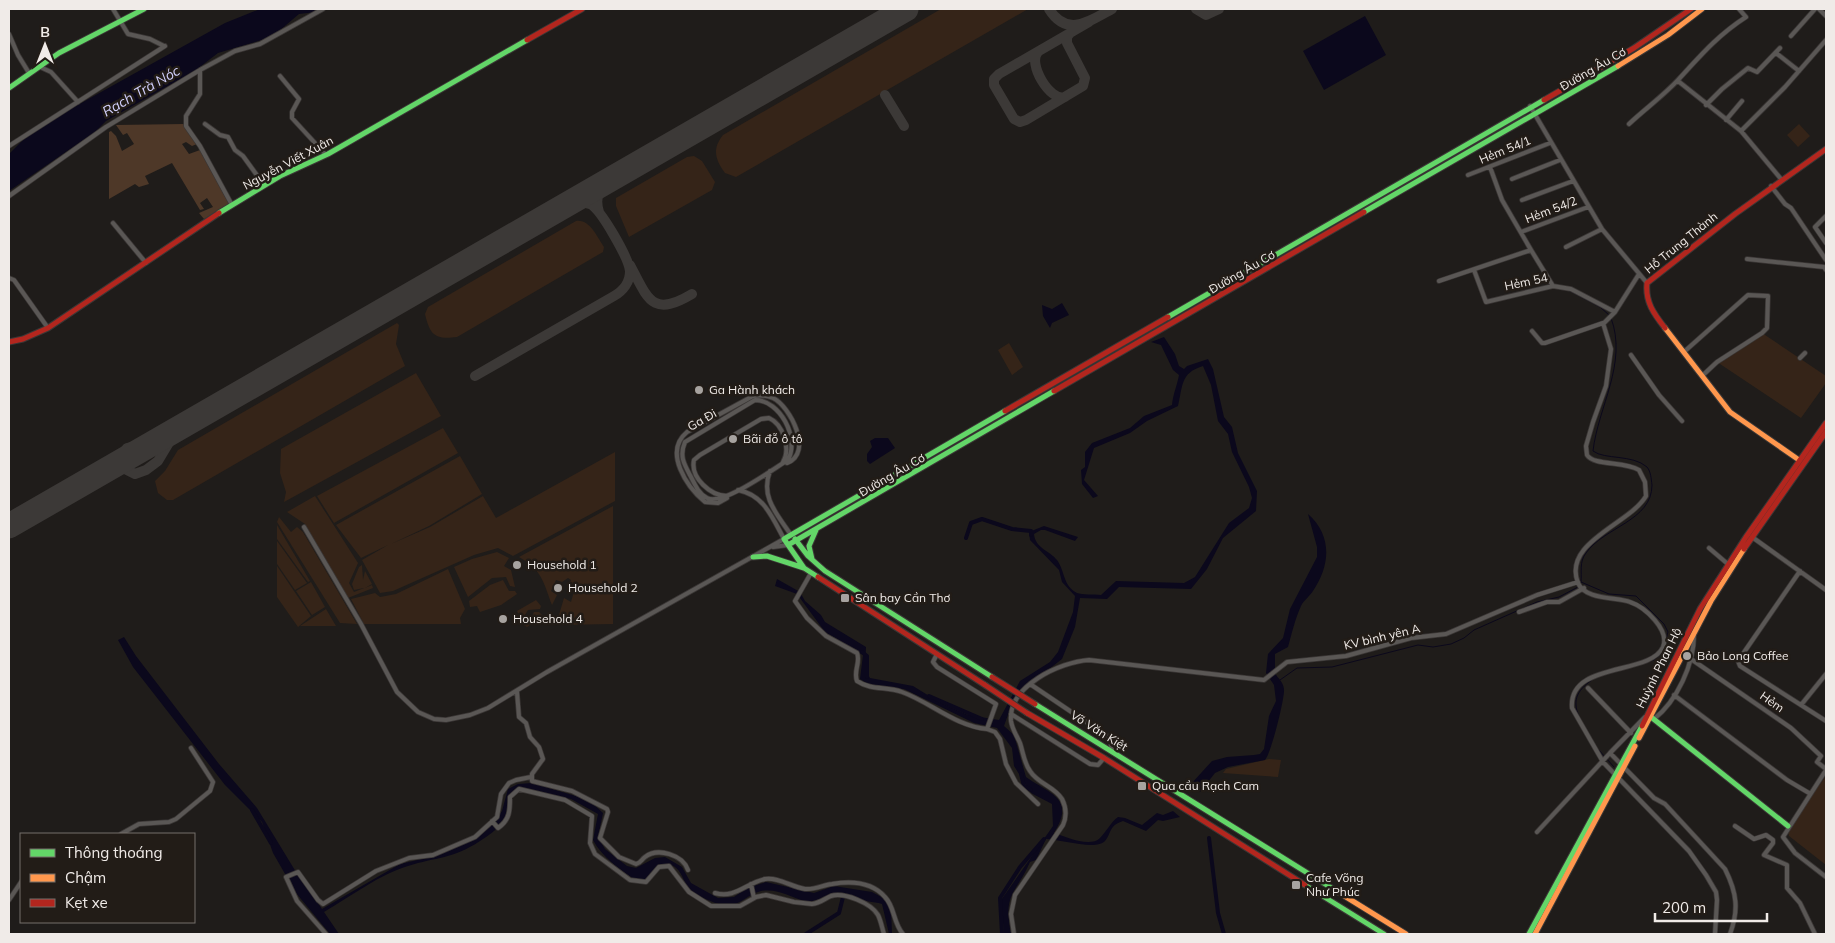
<svg xmlns="http://www.w3.org/2000/svg" width="1835" height="943" viewBox="0 0 1835 943" font-family="Mulish,sans-serif">
	<style>
		.green { fill: #352418 }
		.forest { fill: #4e3828 }
		.water { fill: #0b081c }
		.lines { fill: none; stroke-linecap: round; stroke-linejoin: round }
		.stream { stroke: #0b081c; stroke-width: 1 }
		.canal { stroke: #0b081c; stroke-width: 4 }
		.taxiway { stroke: #3c3937; stroke-width: 10 }
		.runway { stroke: #3c3937; stroke-width: 25 }
		.street-casing { stroke: #3b3736; stroke-width: 5.5 }
		.fast-casing { stroke: #3b3736; stroke-width: 7 }
		.slow-casing { stroke: #3b3736; stroke-width: 7 }
		.jam-casing { stroke: #3b3736; stroke-width: 7 }
		.street { stroke: #5a5755; stroke-width: 4 }
		.fast { stroke: #63d668; stroke-width: 5 }
		.slow { stroke: #ff974d; stroke-width: 5 }
		.jam { stroke: #b3261e; stroke-width: 5 }
		.jam-bridge-casing { stroke: #3b3736; stroke-width: 7; stroke-linecap: butt }
		.jam-bridge { stroke: #b3261e; stroke-width: 5 }
		.poi-dot { fill: #a7a3a0; stroke: #221c17; stroke-width: 2 }
		.labels { text-anchor: middle; stroke-width: 5; stroke-linejoin: round; paint-order: stroke }
		.street-label { font-size: 12px; fill: #f0ebe8; stroke: #221c17 }
		.poi-label { font-size: 12px; fill: #f0ebe8; stroke: #221c17; text-anchor: start }
		.water-label { font-size: 14px; font-style: italic; fill: #d2d0fc; stroke: #221c17 }
	</style>
	<rect width="100%" height="100%" fill="#1f1c1a"/>
	<path class="green" d="M941,9H1028L736,177L725,173C715,159 712,149 723,135Z
		M1799,124L1810,136L1798,147L1787,135Z
		M694,156L702,161L715,182L712,190L629,237L616,206V198L687,157Z
		M576,221C590,219 597,237 604,247L603,252L457,337C435,340 430,335 425,314L428,307Z
		M397,323L399,325L396,344L405,366L173,500H167L158,493L155,481L165,471L178,450Z
		M1762,333L1826,376V383L1801,418L1717,362Z
		M1009,343L1023,367L1012,375L998,350Z
		M416,373L441,416L284,502L286,492L280,473L281,449Z
		M443,428L458,453L334,523L317,496Z
		M615,452V501L513,556L498,548L474,555L393,591L380,593L362,560L388,545L361,558L336,525L460,456L482,494L429,526L391,544L430,527L483,496L496,518Z
		M315,496L358,563L349,583L354,592L364,588L354,590L352,584L359,567L362,565L363,580L365,571L372,584L365,588L372,585L373,588L348,598L305,524L287,512Z
		M613,506V624L556,625L564,598L571,602L575,588L568,585L571,580L568,578L562,582L556,580L551,591L557,595L552,605C543,581 542,570 519,557Z
		M279,517L291,532L297,527L303,532L357,624L340,623L277,522Z
		M277,525L310,581L308,582L277,539Z
		M277,541L307,583L295,590L277,564Z
		M497,552L509,558L504,566L511,570L515,587L510,586L506,577L492,578L468,597L454,567L472,559Z
		M277,566L311,616L298,627L277,597Z
		M448,569L465,609L460,618L461,624H364L351,599L375,593L380,597L396,594Z
		M503,580L509,591H515L517,594L501,605L480,612L477,606L470,607L469,601L490,585Z
		M311,582L325,607L312,615L296,591Z
		M536,600L541,606L540,609L528,610L525,615L531,618L534,612H539L543,616L527,627L520,623L525,616L520,617L517,611Z
		M326,609L336,626H300Z
		M1269,759L1281,760L1278,777L1223,773L1226,769Z
		M1826,776V865L1789,836L1787,829Z"/>
	<path class="forest" d="M184,124L197,144L192,146L186,142L182,144L189,154L200,150L229,204L204,219L199,213L213,207L207,198L200,203L204,209L200,210L172,163L145,176L149,184L139,187L135,184L109,199V132L111,131L116,136L122,151L134,144L127,133L123,135L116,125Z"/>
	<path class="water" d="M260,9H316V12L299,14L272,37L218,53L196,70L106,121L95,132L9,191V154L25,138L67,111L225,23Z
		M1365,16L1386,55L1324,90L1303,51Z
		M1062,303L1069,315L1052,323L1050,328L1043,316L1042,305L1052,309Z
		M1164,337L1175,354L1179,366L1184,369L1187,366L1208,359L1213,369L1224,417L1232,427L1238,453L1257,491L1256,511L1223,538L1207,569L1191,589L1119,587L1107,599L1080,598L1075,627L1062,659L1026,687L1009,712L1004,726L1014,735L1026,777C1050,794 1076,798 1054,833C1066,837 1090,848 1100,838C1107,831 1110,823 1118,817L1125,818L1142,825L1157,813L1163,815L1173,811L1180,817L1163,821L1158,820L1146,831L1123,821C1108,826 1112,833 1105,841C1096,851 1060,839 1046,839L1036,860L1030,862C1015,896 1003,892 1011,934H1004L1002,909L999,903L1053,826L1052,804L1031,793L1014,766L1012,748L997,728L974,723L904,689L873,687L860,679L863,655L825,632L797,594L775,586L777,579L800,592L805,601L821,615L825,622L866,647L865,670L870,678L913,686L939,702L968,715L999,720L1020,681L1050,662L1058,652L1073,612L1075,596L1062,582L1059,570L1030,540L1029,532L1044,526L1078,537L1075,541L1045,530H1041L1034,534C1035,548 1050,551 1057,560C1065,571 1063,586 1077,593C1082,595 1094,594 1101,595L1116,581L1184,583L1195,577L1229,523L1249,508L1252,498L1249,487L1232,452L1228,434L1218,421L1211,385L1203,366C1180,373 1183,386 1178,406L1147,421L1130,433L1094,448L1084,480L1098,496L1093,498L1082,484L1081,470L1085,467V452L1092,443L1130,428L1144,416L1172,405C1173,394 1177,386 1179,375L1173,370L1161,345L1151,342Z
		M875,438H888L895,448L870,464L867,461V454L872,447L870,441Z
		M1308,514C1333,536 1330,566 1313,591C1310,596 1304,600 1301,606C1295,619 1292,633 1288,647L1275,654V673C1278,679 1283,681 1284,689C1285,698 1271,754 1265,760L1228,767L1215,773L1200,792L1190,788L1191,784L1212,761L1227,757L1254,755L1260,754L1264,749L1269,716L1276,701L1274,685L1266,673L1268,654L1283,638L1290,609L1317,557V547Z
		M124,637L136,656L219,764L257,808L296,872L322,909L400,864L435,856L480,835L490,827L502,811L508,789L518,784L532,783L579,797L590,801L603,813L598,837L605,849L627,866L636,868L655,858L665,857L682,867L691,883L718,898L734,897L747,888L766,882L814,893L834,886L872,892L885,899L891,909L892,934H889L882,904C873,901 864,902 856,899C850,897 846,892 839,893C827,894 817,903 805,901C790,897 778,888 761,891C747,894 739,908 723,905C714,903 695,896 689,888C682,880 682,869 671,865H658L646,879L637,881C620,870 602,857 593,840L598,814L571,799L521,787C503,792 511,809 503,821C497,830 488,836 480,841C453,859 436,857 408,866C380,874 350,897 324,912L339,934H330L296,893L273,853L262,822L225,785L133,667L118,640Z"/>
	<g class="lines">
		<path class="stream" d="M1568,290L1600,307L1609,315
			M1611,318C1628,363 1598,407 1593,451C1605,460 1632,454 1647,467C1651,472 1651,478 1652,485C1652,521 1604,527 1586,553C1579,562 1582,572 1581,582L1609,594L1636,596L1664,624L1668,632L1663,652L1654,660L1631,667
			M1280,680L1297,668L1332,667L1418,645L1433,647L1451,644L1464,638L1474,630L1537,602L1559,597L1578,587
			M1581,720C1571,702 1576,691 1592,680
			M1598,749L1614,767"/>
		<path class="canal" d="M966,538L971,523L982,519L1012,529L1031,531V535
			M862,652L867,656V677
			M929,696L982,719
			M1021,774L1024,786L1031,790
			M252,810L271,843
			M1209,838L1218,913L1224,934
			M806,934L839,913L844,893
			M1002,934L1000,898L1020,867L1044,839"/>
		<path class="taxiway" d="M1049,9C1067,38 1090,21 1112,9
			M1196,9L1206,15L1219,9
			M1071,32L1067,37V43L1085,78L1083,86L1026,120L1020,122L1014,119L994,85V79L999,74L1089,22
			M1038,52C1027,63 1050,102 1065,97
			M885,95L904,126
			M599,212C594,196 600,187 613,178
			M630,265C648,299 652,318 692,294
			M475,376L614,296C623,291 630,282 630,271C629,259 601,209 590,204C580,200 572,203 563,207
			M156,441L127,448L121,456L125,469L135,474L146,470L158,461L170,441L188,423"/>
		<path class="runway" d="M9,526L906,9"/>
		<defs>
			<path id="street" d="M113,9L128,34L150,39L164,46
				M1819,9L1826,16
				M9,34L18,55L29,73
				M1791,36L1815,9
				M1776,53L1799,71
				M38,66L51,72L78,102
				M200,70V94L186,116V126L200,146L232,205
				M280,76L299,99L292,112V118L326,155
				M1678,81L1741,131L1781,179
				M1706,105L1722,89L1748,68L1757,72L1780,48
				M1530,106L1602,229L1647,283
				M1726,120L1742,101
				M205,124L220,135L228,137L235,150L243,156L264,185
				M1629,124C1645,109 1663,96 1678,80C1701,55 1718,35 1746,17L1739,9
				M1741,131L1785,87L1826,40
				M9,146L165,46
				M1468,175L1550,143
				M1512,179L1560,160
				M1771,186L1785,204L1791,208L1826,260
				M9,196L106,127L200,70L235,51L260,44L323,9
				M1522,200L1573,181
				M1826,216L1815,227L1826,243
				M113,223L146,263
				M1521,232L1588,207
				M1566,247L1602,229
				M1531,250L1553,286
				M1747,259L1824,267L1826,270
				M1474,270L1486,302L1553,286L1571,289L1615,312L1639,274
				M9,278L14,280L48,328
				M1439,281L1531,250L1502,200L1490,167
				M1604,323L1615,312
				M1532,331L1542,343H1545L1603,323L1611,349L1606,386L1593,422L1586,446L1587,455C1594,466 1624,461 1639,470L1645,482L1646,496C1630,524 1562,542 1578,583C1585,600 1617,597 1630,602C1645,607 1670,630 1663,647C1650,676 1568,661 1572,708L1603,762L1689,851L1706,875L1716,892L1717,900L1715,934
				M1685,351L1748,295L1768,296L1767,328L1762,333L1717,362L1702,376
				M1631,355L1659,395L1682,421
				M1800,358L1805,353
				M755,400C780,400 800,438 788,460C773,469 723,506 707,498C699,494 695,485 691,477C684,464 679,456 685,442Z
				M770,471C760,497 777,514 791,535
				M727,496C711,496 690,478 694,460L700,455L761,419L769,418C783,424 791,449 783,462
				M727,498L718,503L705,502C687,487 663,452 687,432L753,396C760,395 766,395 773,398C790,406 814,453 787,463
				M304,527L361,624L397,692L418,712L434,719L446,720L470,715L488,708L547,672L784,539C772,517 764,495 738,490
				M1752,537L1826,590
				M773,547L788,545
				M1709,548L1729,565
				M1800,571L1738,661L1740,666L1826,721
				M811,573L795,601L807,618L826,636L857,653C861,662 853,671 857,681C872,691 886,686 902,692C930,702 955,726 987,729
				M1519,612L1547,602H1559L1584,588
				M937,654L933,662L937,667L996,704L987,729L995,732L1000,739L1006,764L1016,783L1038,804
				M1691,659L1791,728L1821,756L1817,762L1826,769
				M1030,684L1110,738L1112,751
				M1588,688L1631,733
				M517,692L519,717L526,723L530,737L539,747L543,759L532,774V781L572,791L607,809L608,812L600,838L619,857L636,864C641,863 641,860 645,857C658,847 683,855 688,870
				M1674,695L1787,780L1809,793
				M1801,705L1826,674
				M1011,714L1090,764L1098,765L1104,758
				M1645,717L1610,753L1654,798L1665,804L1725,869C1737,893 1739,910 1730,934
				M1654,719C1677,701 1694,664 1694,635
				M1826,770L1783,837L1795,853L1826,877
				M492,821L498,828C510,820 510,810 510,797L519,789L565,800L592,816L590,843L595,854L630,880L646,882L659,867L669,866L689,892L711,906H740L756,897L766,895L794,902L812,904C820,903 824,899 831,896C844,892 871,903 878,915C881,921 882,928 884,934
				M1735,826L1754,839L1766,835L1773,840V843L1764,855L1787,865V888L1800,903L1815,934
				M1537,832L1610,753
				M121,834L139,824L169,822L176,819L210,791L213,782L191,748
				M751,884L754,898
				M715,893C735,899 746,883 765,879C779,877 791,887 805,889C815,890 823,885 832,884C850,881 872,882 885,897C895,907 893,923 903,934
				M9,900L21,882
				M326,934L297,901L286,877L298,872L318,900L323,904L376,871L409,858L433,855L475,837L497,817L501,794L509,783L516,780L531,777
				M1014,934L1011,914L1015,895L1063,825C1067,816 1066,807 1062,799C1054,786 1038,784 1030,771C1024,763 1023,752 1020,743C1017,736 1012,729 1011,721C1008,686 1060,662 1089,660L1264,680L1287,662L1346,656L1411,638L1446,634L1537,595L1578,582"/>
			<path id="fast" d="M9,88L59,53L144,9
				M1364,212L1618,66
				M219,213L280,176L328,154L527,40
				M1168,317L1544,100
				M795,539L808,556L825,571L992,677
				M788,545L1054,391
				M753,557L767,556L804,568
				M812,559L809,546L816,530
				M818,577L804,568L784,539L1005,411
				M1035,704L1338,892
				M1651,717L1788,826
				M1305,885L1384,934
				M1529,934L1642,726"/>
			<path id="slow" d="M1618,66L1668,35L1702,9
				M1665,328L1730,412L1799,460
				M1639,738L1711,601L1744,549
				M1338,892L1406,934
				M1535,934L1635,746"/>
			<path id="jam" d="M527,40L582,9
				M1544,100L1634,48L1691,9
				M1665,328C1654,314 1645,302 1647,283L1735,214L1826,149
				M9,342L23,339L48,328L219,213
				M1054,391L1364,212
				M1005,411L1168,317
				M1744,549L1826,432
				M818,577L985,685
				M1027,713L1104,758L1305,885
				M1642,726L1700,609L1746,537L1826,423"/>
		</defs>
		<use href="#street" class="street-casing"/>
		<use href="#fast" class="fast-casing"/>
		<use href="#slow" class="slow-casing"/>
		<use href="#jam" class="jam-casing"/>
		<use href="#street" class="street"/>
		<use href="#fast" class="fast"/>
		<use href="#slow" class="slow"/>
		<use href="#jam" class="jam"/>
		<defs>
			<path id="jam-bridge" d="M992,677L1035,704
				M985,685L1027,713"/>
		</defs>
		<use href="#jam-bridge" class="jam-bridge-casing"/>
		<use href="#jam-bridge" class="jam-bridge"/>
	</g>
	<g class="poi-dot">
		<circle cx="699" cy="390" r="5"/>
		<circle cx="733" cy="439" r="5"/>
		<circle cx="517" cy="565" r="5"/>
		<circle cx="558" cy="588" r="5"/>
		<rect x="840" y="593" width="10" height="10" rx="2.5"/>
		<circle cx="503" cy="619" r="5"/>
		<circle cx="1687" cy="656" r="5"/>
		<rect x="1137" y="781" width="10" height="10" rx="2.5"/>
		<rect x="1291" y="880" width="10" height="10" rx="2.5"/>
	</g>
	<g class="labels">
		<g class="street-label">
			<text transform="translate(1593 69) rotate(-30)" y="4">Đường Âu Cơ</text>
			<text transform="translate(1505 150) rotate(-22)" y="4">Hẻm 54/1</text>
			<text transform="translate(288 163) rotate(-28)" y="4">Nguyễn Viết Xuân</text>
			<text transform="translate(1551 210) rotate(-21)" y="4">Hẻm 54/2</text>
			<text transform="translate(1681 243) rotate(-39)" y="4">Hồ Trung Thành</text>
			<text transform="translate(1242 272) rotate(-30)" y="4">Đường Âu Cơ</text>
			<text transform="translate(1526 282) rotate(-12)" y="4">Hẻm 54</text>
			<text transform="translate(702 420) rotate(-30)" y="4">Ga Đi</text>
			<text transform="translate(892 475) rotate(-30)" y="4">Đường Âu Cơ</text>
			<text transform="translate(1382 637) rotate(-13)" y="4">KV bình yên A</text>
			<text transform="translate(1659 668) rotate(-64)" y="4">Huỳnh Phan Hộ</text>
			<text transform="translate(1772 702) rotate(35)" y="4">Hẻm</text>
			<text transform="translate(1099 731) rotate(32)" y="4">Võ Văn Kiệt</text>
		</g>
		<g class="poi-label">
			<text x="709" y="394">Ga Hành khách</text>
			<text x="743" y="443">Bãi đỗ ô tô</text>
			<text x="527" y="569">Household 1</text>
			<text x="568" y="592">Household 2</text>
			<text x="855" y="602">Sân bay Cần Thơ</text>
			<text x="513" y="623">Household 4</text>
			<text x="1697" y="660">Bảo Long Coffee</text>
			<text x="1152" y="790">Qua cầu Rạch Cam</text>
			<text x="1306" y="882">Cafe Võng<tspan x="1306" dy="14">Như Phúc</tspan></text>
		</g>
		<g class="water-label">
			<text transform="translate(141 91) rotate(-30)" y="5">Rạch Trà Nóc</text>
		</g>
	</g>
	<rect width="1835" height="943" fill="none" stroke="#f0ebe8" stroke-width="20"/>
	<rect x="20" y="833" width="175" height="90" fill="#221c17" stroke="#746f6b"/>
	<rect x="30" y="849" width="25" height="8" fill="#63d668" stroke="#746f6b"/>
	<text x="65" y="858" font-size="15" fill="#f0ebe8">Thông thoáng</text>
	<rect x="30" y="874" width="25" height="8" fill="#ff974d" stroke="#746f6b"/>
	<text x="65" y="883" font-size="15" fill="#f0ebe8">Chậm</text>
	<rect x="30" y="899" width="25" height="8" fill="#b3261e" stroke="#746f6b"/>
	<text x="65" y="908" font-size="15" fill="#f0ebe8">Kẹt xe</text>
	<g transform="translate(45 45)" stroke="#221c17" stroke-width="4" paint-order="stroke">
	<path d="M0-4L9 19L0 12L-9 19Z" fill="#f0ebe8"/>
	<text y="-8" font-size="14" font-weight="bold" text-anchor="middle" fill="#f0ebe8">B</text>
	</g>
	<path d="M1655 913v8h112v-8" fill="none" stroke="#f0ebe8" stroke-width="2.5"/>
	<text x="1662" y="913" font-size="15" fill="#f0ebe8" stroke="#221c17" stroke-width="4" paint-order="stroke">200 m</text>
</svg>
